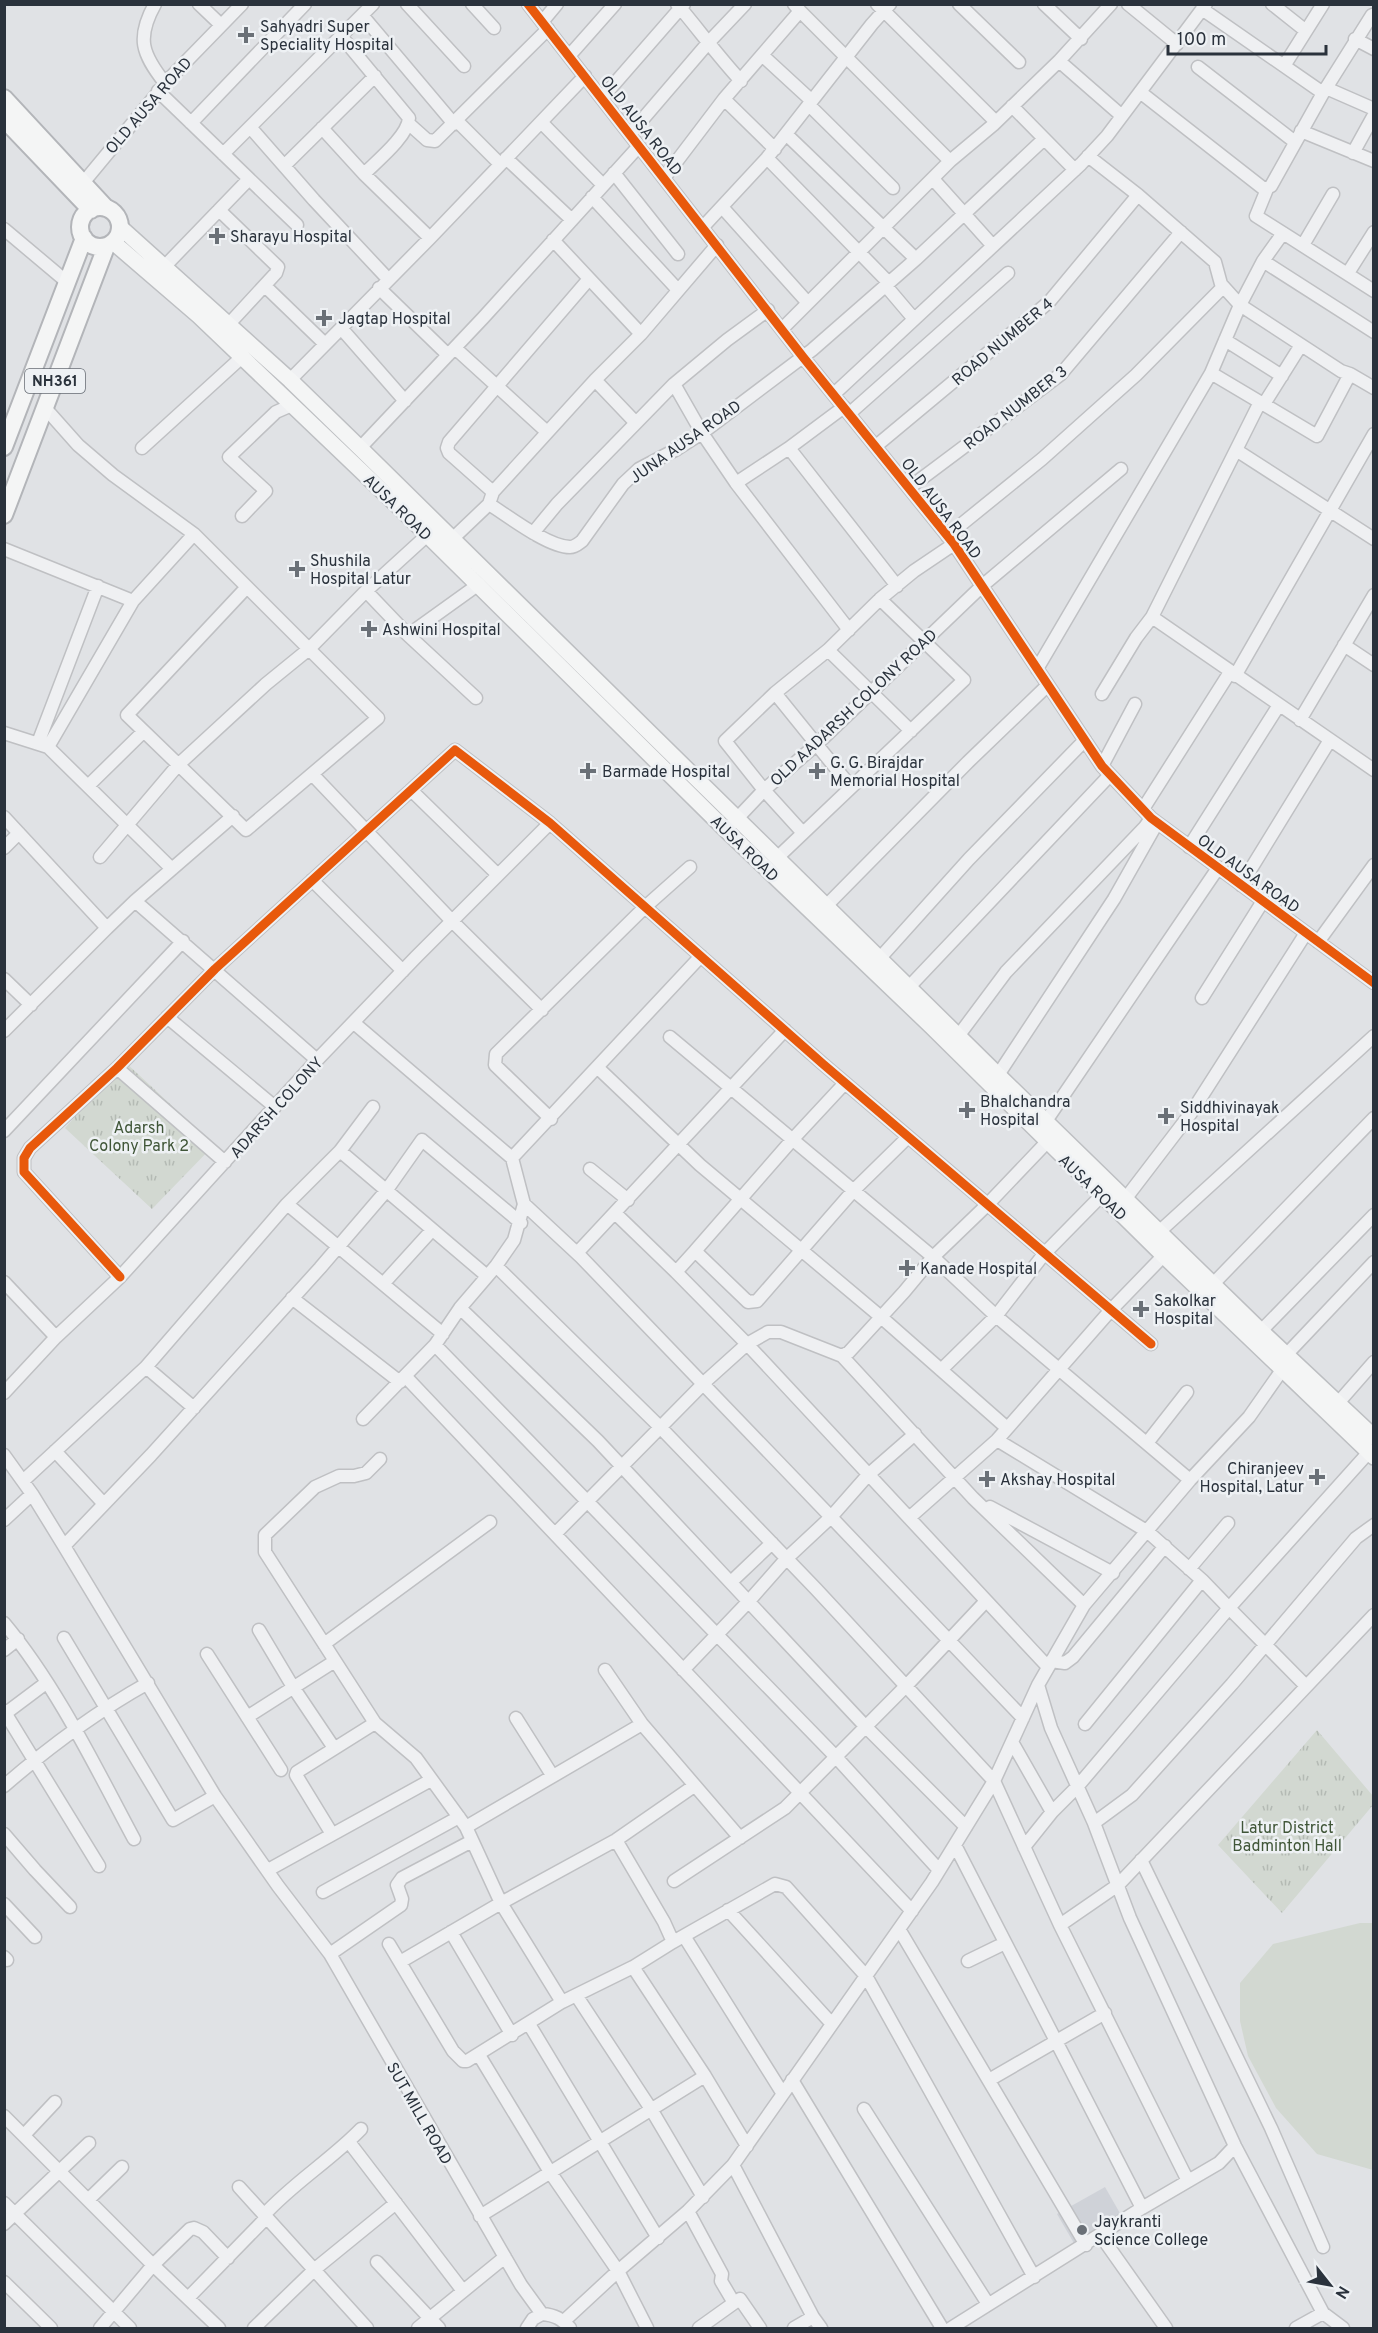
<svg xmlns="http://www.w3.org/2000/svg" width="1378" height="2333" viewBox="0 0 1378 2333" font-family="Overpass,sans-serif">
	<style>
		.built { fill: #cfd2d8 }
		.grass { fill: url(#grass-tufts) }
		.garden { fill: #d2d8d1 }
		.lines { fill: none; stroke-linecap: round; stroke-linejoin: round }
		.minor-casing { stroke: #bfc0c3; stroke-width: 15 }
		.major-casing { stroke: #bdbfc2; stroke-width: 18 }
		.highway-casing { stroke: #b3b5b9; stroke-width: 20 }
		.minor { stroke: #eff0f2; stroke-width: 12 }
		.major { stroke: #f4f5f5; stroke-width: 15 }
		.highway { stroke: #f4f5f5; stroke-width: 16 }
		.cycleway-casing { stroke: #eef1f4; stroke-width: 13 }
		.cycleway { stroke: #e8590c; stroke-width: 9 }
		.poi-dot { fill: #6a7077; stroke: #eef1f4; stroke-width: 2 }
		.labels { text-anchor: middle; stroke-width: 5; stroke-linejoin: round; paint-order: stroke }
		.shield { fill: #eef1f4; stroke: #656b73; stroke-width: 1.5 }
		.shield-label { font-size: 15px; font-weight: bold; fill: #2a323c }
		.poi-label { font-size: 16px; fill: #2a323c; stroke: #eef1f4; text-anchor: start }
		.street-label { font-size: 16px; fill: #2a323c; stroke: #eef1f4 }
		.park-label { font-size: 16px; fill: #405638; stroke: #eef1f4 }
	</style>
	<defs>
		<pattern id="grass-tufts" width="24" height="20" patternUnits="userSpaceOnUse" patternTransform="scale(1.5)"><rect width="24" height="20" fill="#d2d8d1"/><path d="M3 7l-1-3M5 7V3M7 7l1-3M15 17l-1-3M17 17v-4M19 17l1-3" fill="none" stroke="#b4bab4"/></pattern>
	</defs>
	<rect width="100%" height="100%" fill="#e0e2e5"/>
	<path class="built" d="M1105,2187L1121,2215L1075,2245L1057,2214Z"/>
	<path class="grass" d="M124,1061L214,1145L152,1209L65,1128Z
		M1317,1730L1373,1796V1805L1282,1913L1218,1845Z"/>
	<path class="garden" d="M1360,1923H1373V2170L1317,2154L1276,2108L1248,2056L1240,2021V1983L1273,1944Z"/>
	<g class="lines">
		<defs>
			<path id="minor" d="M155,4C136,38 142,54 165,83
				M199,4L221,25
				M407,4L464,66
				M472,4L494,28
				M528,4L803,357L954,544L1102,766L1151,818L1374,983
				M677,4C699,30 718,56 741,81
				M877,4L996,122
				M959,4L1019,62
				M1044,4L1081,39
				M1128,4L1177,44
				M1272,4L1306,31
				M1202,9L1323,93
				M800,11L950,161L993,125L1059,61L1122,116
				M362,15L454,124
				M542,22L557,4
				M341,36L409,118C408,136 377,161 364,174
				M1355,39L1374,49
				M762,55L812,101
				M569,56L615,4
				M1059,61L1111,4
				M1284,66L1323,4
				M1198,67L1295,142
				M1326,88L1374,109
				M158,91L297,225
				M1140,92L1264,189L1271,186L1323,93L1372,15
				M602,98L684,4
				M724,99L775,149
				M809,105L893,188
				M1012,106L1075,170
				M457,121L500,164
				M541,122L603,185
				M191,123L305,4
				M408,123L427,140L435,141L548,29
				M250,127L314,200L388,279
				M322,128L364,174L430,238
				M1301,131L1374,161
				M630,134L708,43L745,4
				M786,134L916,259
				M1353,153L1374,115
				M223,154L373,4
				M1088,156L1138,195L1215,262L1221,284L1240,305L1211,373
				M506,158L572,220
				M767,158L889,283
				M284,166L375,76
				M614,173L678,254
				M664,178L724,99L800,11L794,4
				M933,179L993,246
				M83,183L170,78L242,4
				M592,197L678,290
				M722,207L808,303
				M219,210L278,267L276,273L229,324
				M702,228L767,158L872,24L890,4
				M4,229L67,282
				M1283,233L1374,291
				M553,240L641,334
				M1303,245L1333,194
				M1263,261L1374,332
				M165,266L249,179
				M1348,273L1374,232
				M265,286L325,344
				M886,286L914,319
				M379,288L448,355
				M341,328L405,401
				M782,329L950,161
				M1225,340L1282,376
				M455,348L547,432
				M1350,374L1374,388
				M290,380L430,238L585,76
				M595,380L636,423
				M674,384L702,433L736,483
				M834,394L1081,164L1107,136L1206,4
				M1260,402L1236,450L1374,539
				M1264,404L1301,345
				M46,409L78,445L113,475L194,534L247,587L127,715L246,830L378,718L247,587
				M850,413L1008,273
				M876,446L1049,302L1138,195
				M142,448L242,357
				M360,448L483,318L639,146
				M789,448L844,407
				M909,488L1061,374L1181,232
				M493,492L449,453L447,448L449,442L589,279
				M489,504C508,516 548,547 570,547C575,547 578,544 582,541L623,484L639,469L677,449L702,433L812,350L916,259L1044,139
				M242,516L266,491L229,457L276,412L292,405
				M533,533L557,504L674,384L727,340L768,310
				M947,536L1042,459L1136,375L1223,287
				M447,544L489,504L493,492L595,380L641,334L717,245
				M4,549L133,601
				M366,591L408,635L479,584
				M1152,617L1374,770
				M849,630L736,483L789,448L897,586
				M408,635L476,698
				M1344,645L1374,665
				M828,650L911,731
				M1037,669L1211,373L1317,436L1350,374L1341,371L1240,305L1263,261L1283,233L1256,216L1267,189
				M1235,676L1374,434
				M775,693L851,787
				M1102,694L1136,638L1152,617L1236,450
				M1300,720L1374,595
				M4,733L48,747L172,869
				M38,743L98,586
				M48,747L133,601L194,534
				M1102,766L1135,704
				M312,774L452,921L542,1010
				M88,786L143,732
				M411,790L498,875
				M1143,809L1230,672
				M4,817L107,928L135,901L233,816
				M731,825L764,790L817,744L982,586L1121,469
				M803,833L764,790L725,741L775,693L828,650L880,599L914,571L954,544
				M1189,847L1279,705
				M4,848L19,833
				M100,857L178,765L266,684L309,649L366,591L434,529
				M778,857L964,680L880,599
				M312,880L403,971
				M1241,885L1330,740
				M135,901L317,1060
				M827,905L968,762L1048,685
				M1318,942L1374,865
				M880,958L969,859L1085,740
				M4,979L31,1005
				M909,987L1110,775
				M1202,998L1263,901
				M167,1017L275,1107
				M354,1023L512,1158L524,1204L514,1240L496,1266L460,1308L435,1345L363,1419
				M4,1031L107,928
				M959,1035L1006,972L1145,827L1151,818
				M670,1037L933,1257L996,1316L1190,1480
				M117,1068L225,1162
				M598,1068L700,1165L881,1317L1007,1428
				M998,1075L1114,899L1157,823
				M845,1083L792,1140L695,1251L748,1302L757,1301L853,1191L908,1137
				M551,1119L495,1065L496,1054L645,907L690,867
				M1046,1121L1218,868
				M4,1131L183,941
				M340,1151L487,1276
				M512,1158L701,956
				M590,1169L628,1200
				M1126,1198L1191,1113L1306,933
				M287,1204L443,1334
				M524,1204L581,1257L831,1517L786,1559L749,1601L683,1670
				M615,1213L676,1272L695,1251
				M1160,1231L1374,1036
				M577,1253L785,1030
				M496,1266L660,1427L816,1589L994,1781L1060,1925
				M676,1272L747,1344L1048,1667
				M120,1277L24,1172V1158L30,1148L117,1068L215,969L455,750L550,823L823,1064L1151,1344
				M4,1282L56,1337
				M383,1284L432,1230
				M1213,1284L1374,1118
				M292,1298L400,1382
				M460,1308L598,1441L866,1727L966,1827
				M1261,1331L1374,1215
				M435,1345L836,1757L939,1870
				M1286,1355L1374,1262
				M941,1370L996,1316L1044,1254L1102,1195
				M406,1377L912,1911
				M4,1393L56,1337L120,1277L317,1060L416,957L550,823
				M1338,1403L1374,1362
				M194,1408L146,1367L287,1204L340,1151L373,1107
				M915,1434L868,1475L831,1517L1023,1718
				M997,1440L1148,1532L1202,1580L1229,1608L1369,1452
				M1147,1443L1187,1392
				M55,1451L104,1504
				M4,1455L32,1494L64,1546L215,1796L278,1886L330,1954L521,2285L542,2314C555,2315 562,2319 570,2328
				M23,1481L146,1367
				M990,1507L1113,1573
				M909,1518L997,1440L1110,1311L1169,1250
				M4,1520L32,1494
				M555,1534L707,1380L747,1344L768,1332H781L842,1356L849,1352L904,1292L933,1257L987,1205L1047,1142
				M64,1546L151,1455L320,1268L386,1191L422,1140L521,1223
				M1189,1569L1228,1523
				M731,1582L772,1543
				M1084,1605L1190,1480L1249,1417L1282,1370
				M4,1623C56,1685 96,1768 134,1839
				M259,1630L293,1687L334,1748
				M64,1638L173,1820L215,1796
				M324,1644L490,1522
				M4,1650L18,1639
				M207,1654L281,1770
				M1051,1661L1065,1663L1073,1657L1165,1546
				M605,1670L642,1724L740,1838
				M1038,1685L1051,1728L1094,1823L1130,1918L1235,2146L1323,2313L1343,2328
				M4,1711L99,1866
				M6,1713L46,1683
				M247,1717L335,1661
				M516,1718L552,1775
				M375,1723L265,1552V1535L315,1487L339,1476H354L366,1473L380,1459
				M1085,1724L1202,1580
				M1012,1742L1052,1812
				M4,1786C49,1747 96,1712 148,1683
				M1094,1823L1132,1795L1232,1684L1356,1538L1374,1525
				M466,1827L642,1724
				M4,1834L35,1870L70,1907
				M332,1834L296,1775L297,1772L375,1723L416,1758L466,1827L501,1903L400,1962
				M616,1840L664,1922L673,1942L775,1884L786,1887L866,1976L1034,2277
				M955,1845L1142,2208
				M1024,1847L1052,1812L1077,1787L1229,1608L1306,1686
				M1141,1860L1271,2128L1323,2247
				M268,1870L431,1780
				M674,1881L785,1808L907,1685L986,1601
				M323,1892L459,1817
				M4,1904L35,1937
				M728,1910L832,2024
				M899,1929L1086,2245
				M451,1932L512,2035
				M684,1936L783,2094
				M389,1944L453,2051L463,2061H467L562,2002L633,1967L673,1942
				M330,1954L401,1905L402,1899L397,1885L402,1878L472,1841
				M4,1957L7,1960
				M968,1961L1005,1943
				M633,1967L705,2076L747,2146
				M576,1995L651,2109L703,2197
				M562,2002L501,1903L616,1840L694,1786
				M529,2024L658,2238
				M479,2055L550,2172L618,2271L647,2328
				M792,2080L942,2328
				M989,2080L1105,2013
				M864,2109L988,2304
				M4,2116L153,2265L219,2328
				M24,2135L55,2102
				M349,2142L463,2291
				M733,2165L813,2317L821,2328
				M1188,2181L1060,1925L1118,1885L1374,1615
				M239,2187L367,2328
				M89,2199L122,2167
				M4,2203L130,2328
				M688,2211L722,2274L721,2281L734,2303L740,2299L760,2328
				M264,2215C293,2183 331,2160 361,2129
				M480,2216L705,2076
				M4,2224L89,2143
				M1101,2236L1166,2328
				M377,2262L439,2328
				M4,2282L51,2328
				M188,2298L266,2218
				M564,2321L618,2271L688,2211L733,2165L932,1882L994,1781L1038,1685L1084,1605L973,1498L842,1356
				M100,2328L153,2265L190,2229L194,2228L203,2232L228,2258
				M254,2328L315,2269L396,2203
				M418,2328L505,2257
				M527,2328L533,2319L542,2314
				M699,2328L734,2303
				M794,2328L813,2317
				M951,2328L1142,2208L1219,2163L1235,2146
				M1296,2328L1323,2313"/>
			<path id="major" d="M120,227L290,380L360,448L998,1075L1261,1331L1374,1437
				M113,242L199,316L402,510L728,832L931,1026L1164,1256L1374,1457"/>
			<path id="highway" d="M4,98L106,208
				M4,119L91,210
				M80 227a20 20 0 1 1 40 0a20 20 0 1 1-40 0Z
				M4,447L84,238
				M4,515L106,247"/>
		</defs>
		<use href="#minor" class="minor-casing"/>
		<use href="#major" class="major-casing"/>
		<use href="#highway" class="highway-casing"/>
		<use href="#minor" class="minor"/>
		<use href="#major" class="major"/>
		<use href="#highway" class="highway"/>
		<defs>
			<path id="cycleway" d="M528,4L803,357L954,544L1102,766L1151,818L1374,983
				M120,1277L24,1172V1158L30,1148L117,1068L215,969L455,750L550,823L823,1064L1151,1344"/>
		</defs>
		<use href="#cycleway" class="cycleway-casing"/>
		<use href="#cycleway" class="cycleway"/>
	</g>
	<g class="poi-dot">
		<path d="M243 26h6v6h6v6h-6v6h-6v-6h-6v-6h6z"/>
		<path d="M214 227h6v6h6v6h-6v6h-6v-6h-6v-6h6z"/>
		<path d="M321 309h6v6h6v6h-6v6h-6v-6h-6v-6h6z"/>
		<path d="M294 560h6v6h6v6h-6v6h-6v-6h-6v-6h6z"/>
		<path d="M366 620h6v6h6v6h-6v6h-6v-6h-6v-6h6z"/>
		<path d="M585 762h6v6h6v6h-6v6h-6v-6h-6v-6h6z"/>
		<path d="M814 762h6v6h6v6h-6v6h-6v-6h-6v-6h6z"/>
		<path d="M964 1101h6v6h6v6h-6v6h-6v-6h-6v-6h6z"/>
		<path d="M1163 1107h6v6h6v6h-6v6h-6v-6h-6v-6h6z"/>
		<path d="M904 1259h6v6h6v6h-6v6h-6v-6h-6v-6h6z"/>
		<path d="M1138 1300h6v6h6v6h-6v6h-6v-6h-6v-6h6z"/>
		<path d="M1314 1468h6v6h6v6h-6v6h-6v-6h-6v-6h6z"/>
		<path d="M984 1470h6v6h6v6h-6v6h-6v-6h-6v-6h6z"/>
		<circle cx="1082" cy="2230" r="6"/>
	</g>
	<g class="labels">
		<rect class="shield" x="25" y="369" width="60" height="24" rx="4.5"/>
		<g class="shield-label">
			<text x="55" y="386">NH361</text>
		</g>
		<g class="poi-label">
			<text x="260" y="32">Sahyadri Super<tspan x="260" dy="18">Speciality Hospital</tspan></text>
			<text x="230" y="242">Sharayu Hospital</text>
			<text x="338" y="324">Jagtap Hospital</text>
			<text x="310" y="566">Shushila<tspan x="310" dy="18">Hospital Latur</tspan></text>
			<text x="382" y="635">Ashwini Hospital</text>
			<text x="830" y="768">G. G. Birajdar<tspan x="830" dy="18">Memorial Hospital</tspan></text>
			<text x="602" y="777">Barmade Hospital</text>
			<text x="980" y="1107">Bhalchandra<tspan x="980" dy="18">Hospital</tspan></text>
			<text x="1180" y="1113">Siddhivinayak<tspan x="1180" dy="18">Hospital</tspan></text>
			<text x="920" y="1274">Kanade Hospital</text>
			<text x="1154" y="1306">Sakolkar<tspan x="1154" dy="18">Hospital</tspan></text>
			<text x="1304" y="1474" text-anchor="end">Chiranjeev<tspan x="1304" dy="18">Hospital, Latur</tspan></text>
			<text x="1000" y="1485">Akshay Hospital</text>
			<text x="1094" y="2227">Jaykranti<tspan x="1094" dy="18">Science College</tspan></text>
		</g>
		<g class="street-label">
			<text transform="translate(148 105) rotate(-49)" y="6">OLD AUSA ROAD</text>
			<text transform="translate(642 125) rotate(52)" y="6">OLD AUSA ROAD</text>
			<text transform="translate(1002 341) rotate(-40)" y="6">ROAD NUMBER 4</text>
			<text transform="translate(1015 407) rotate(-38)" y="6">ROAD NUMBER 3</text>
			<text transform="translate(685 441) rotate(-35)" y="6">JUNA AUSA ROAD</text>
			<text transform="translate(398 507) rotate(44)" y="6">AUSA ROAD</text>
			<text transform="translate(942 508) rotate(53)" y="6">OLD AUSA ROAD</text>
			<text transform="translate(853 707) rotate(-43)" y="6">OLD AADARSH COLONY ROAD</text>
			<text transform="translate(745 848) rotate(44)" y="6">AUSA ROAD</text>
			<text transform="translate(1249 873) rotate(36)" y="6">OLD AUSA ROAD</text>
			<text transform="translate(276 1107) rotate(-48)" y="6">ADARSH COLONY</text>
			<text transform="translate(1093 1187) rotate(44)" y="6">AUSA ROAD</text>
			<text transform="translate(420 2113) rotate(60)" y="6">SUT MILL ROAD</text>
		</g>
		<g class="park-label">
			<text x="139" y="1133">Adarsh<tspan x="139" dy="18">Colony Park 2</tspan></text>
			<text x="1287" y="1833">Latur District<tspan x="1287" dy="18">Badminton Hall</tspan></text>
		</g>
	</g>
	<rect width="1378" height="2333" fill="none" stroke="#2a323c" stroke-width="12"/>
	<g transform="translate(1330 2285) rotate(121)" stroke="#eef1f4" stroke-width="4.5" paint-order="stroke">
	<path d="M0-4.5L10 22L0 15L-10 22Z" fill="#2a323c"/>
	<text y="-9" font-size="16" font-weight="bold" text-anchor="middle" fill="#2a323c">N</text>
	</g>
	<path d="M1168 45v9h158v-9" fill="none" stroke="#2a323c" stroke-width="3"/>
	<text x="1177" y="45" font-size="18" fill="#2a323c" stroke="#eef1f4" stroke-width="4.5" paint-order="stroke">100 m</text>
</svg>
